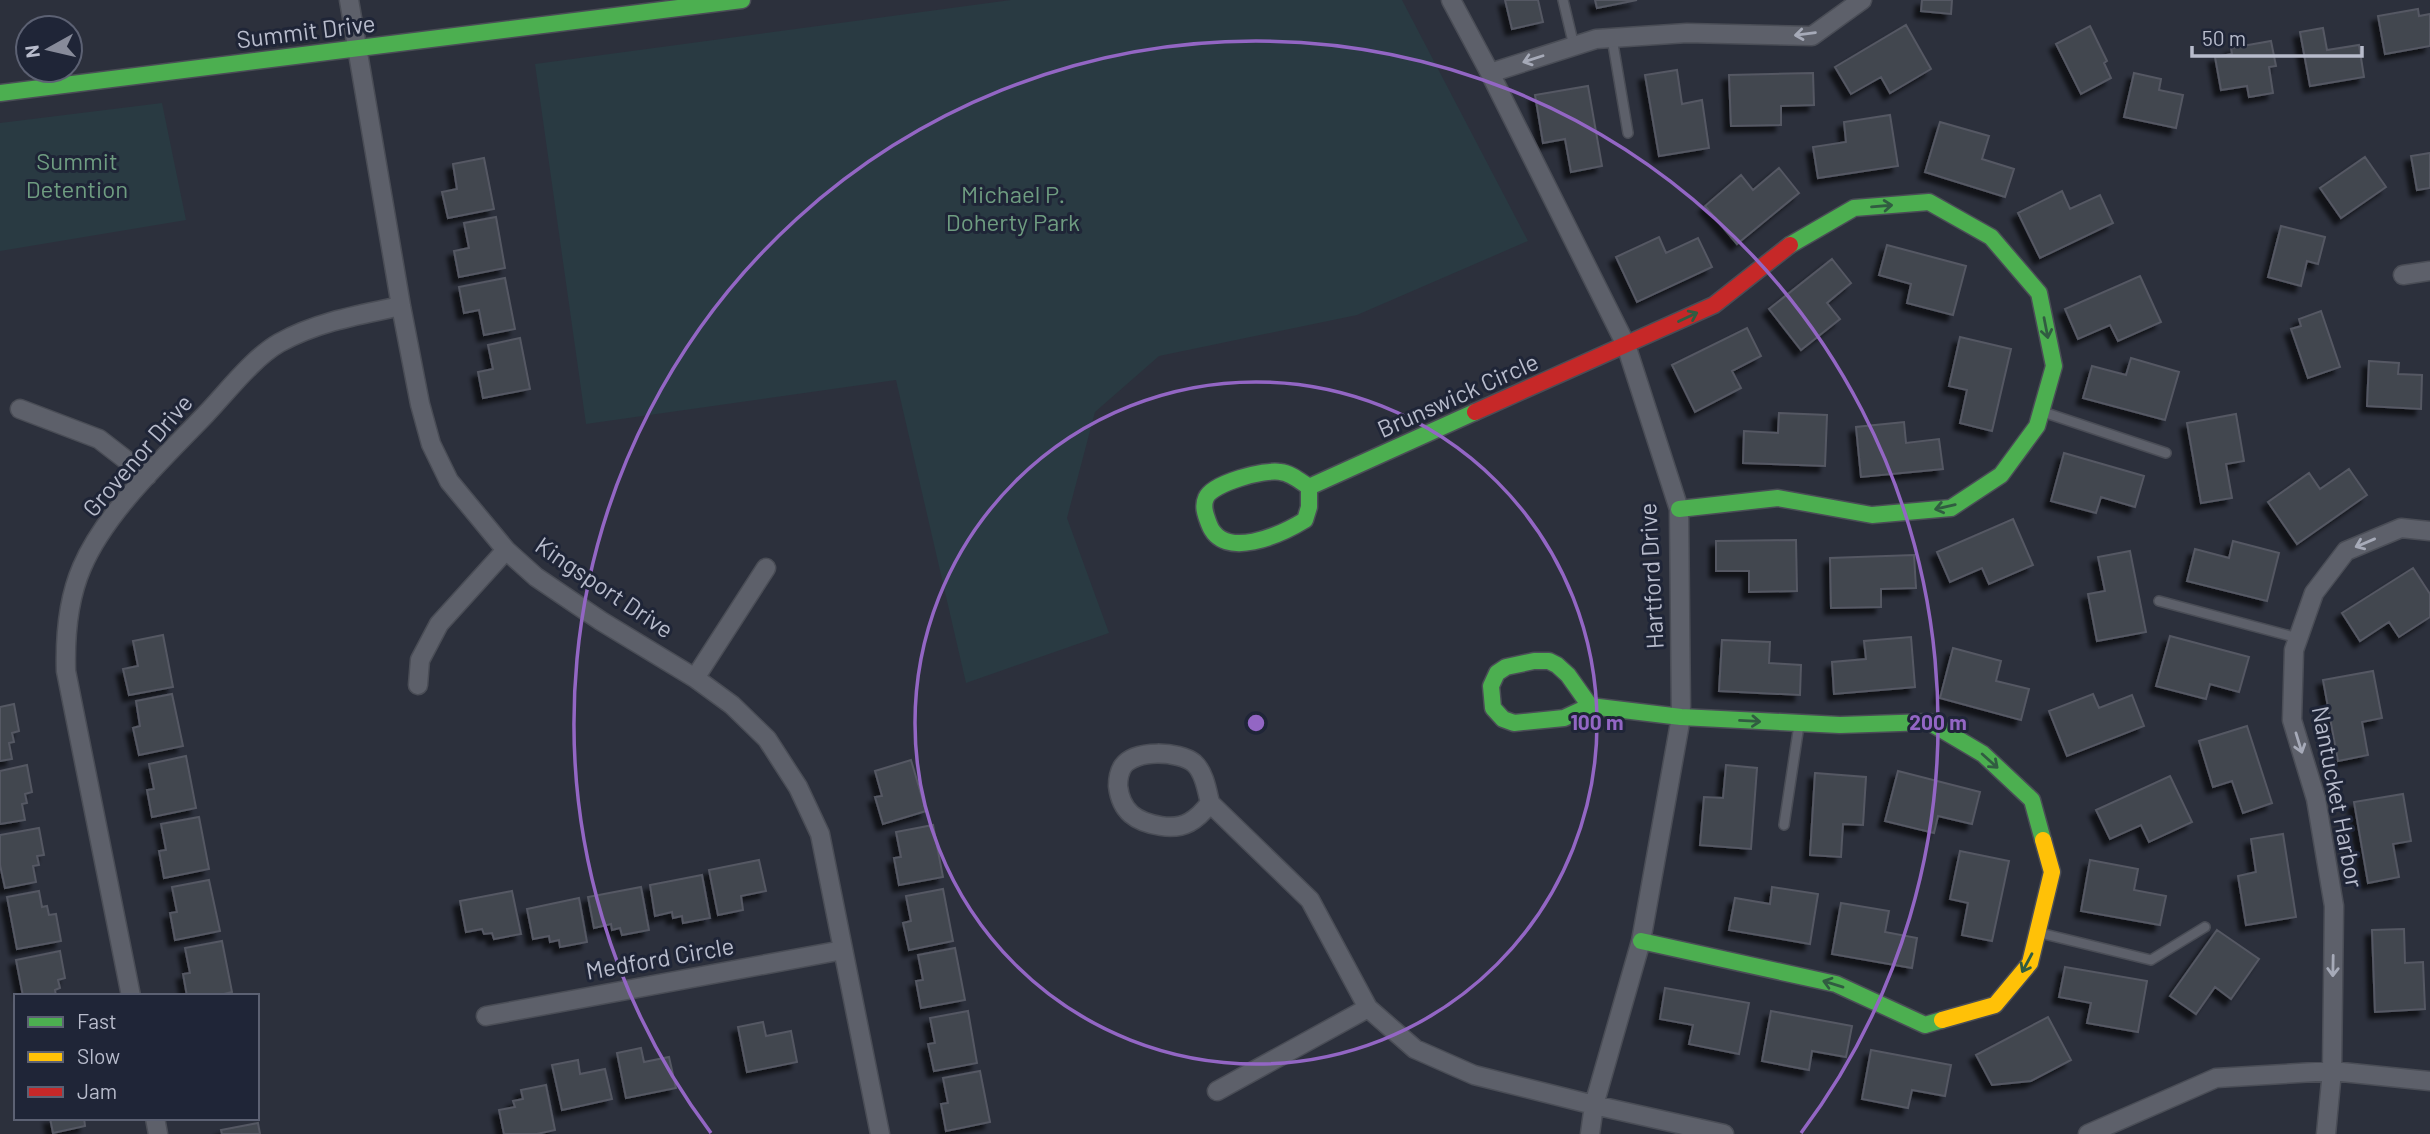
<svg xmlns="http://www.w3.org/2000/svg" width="2430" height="1134" viewBox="0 0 2430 1134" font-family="Barlow,sans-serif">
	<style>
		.green { fill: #293a42 }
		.building { fill: #424650; stroke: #555863; stroke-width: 2; filter: url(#shadow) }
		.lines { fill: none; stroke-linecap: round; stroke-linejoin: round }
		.lane-casing { stroke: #4a4d56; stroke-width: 12 }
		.street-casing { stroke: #4a4d56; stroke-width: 21 }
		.fast-casing { stroke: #4a4d56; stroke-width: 19 }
		.slow-casing { stroke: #4a4d56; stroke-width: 19 }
		.jam-casing { stroke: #4a4d56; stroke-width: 19 }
		.lane { stroke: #5d606a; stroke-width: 9 }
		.street { stroke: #5d606a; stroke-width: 18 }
		.fast { stroke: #4caf50; stroke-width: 16 }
		.slow { stroke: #ffc107; stroke-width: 16 }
		.jam { stroke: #c62828; stroke-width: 16 }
		.oneway { stroke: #a6aab8 }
		.oneway2 { stroke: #315c41 }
		.ring { fill: none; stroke: #9366c4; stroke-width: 3.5 }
		.labels { text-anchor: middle; stroke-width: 6; stroke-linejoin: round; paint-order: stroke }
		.street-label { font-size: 24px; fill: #b8bccc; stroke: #1f2537 }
		.park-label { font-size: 24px; fill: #6f9d81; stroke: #1f2537 }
		.centre { fill: #9366c4; stroke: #1f2537; stroke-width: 3.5 }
		.ring-label { font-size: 21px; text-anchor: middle; font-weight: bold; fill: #9366c4; stroke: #1f2537; stroke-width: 6; stroke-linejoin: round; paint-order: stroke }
	</style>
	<defs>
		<filter id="shadow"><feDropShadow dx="-6" dy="6" stdDeviation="2" flood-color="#0009"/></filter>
	</defs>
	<rect width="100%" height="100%" fill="#2c303c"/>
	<path class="green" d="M1011,0H1402L1528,241L1357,315L1159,356L1095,412L1067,518L1109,633L966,683L896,380L586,424L535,64Z
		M162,103L186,220L0,251V123Z"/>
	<path class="building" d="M1505,0H1538L1543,22L1512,29Z
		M1595,0H1637L1597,8Z
		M1922,0H1952L1951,14L1921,11Z
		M2418,9L2419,16L2430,14V46L2385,54L2378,16Z
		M1906,25L1931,69L1890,93L1881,77L1851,94L1835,67Z
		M2090,26L2107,61L2104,63L2111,78L2081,94L2056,44Z
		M2323,28L2327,50L2359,45L2364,77L2310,86L2300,32Z
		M2271,41L2276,66L2269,67L2273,93L2249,97L2247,86L2221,90L2215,57L2232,54L2231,48Z
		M1677,70L1682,104L1702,100L1709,148L1659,156L1645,75Z
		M1813,73L1814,105L1781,106V125L1731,126L1729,75Z
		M2134,73L2161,79L2159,90L2183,95L2176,128L2124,117Z
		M1588,86L1602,166L1571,172L1565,139L1543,143L1535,95Z
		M1890,115L1898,166L1818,178L1813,147L1846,142L1844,122Z
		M1940,122L1989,136L1982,159L2014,169L2005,197L1925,172Z
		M2430,153V188L2417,190L2411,156Z
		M2365,157L2386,187L2341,218L2320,188Z
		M484,158L494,209L448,218L442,192L457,189L453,164Z
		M1779,168L1799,193L1737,244L1705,206L1741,175L1753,190Z
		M2062,191L2070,209L2100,195L2113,223L2040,258L2018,213Z
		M496,217L505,268L459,277L454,251L469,248L464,223Z
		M2281,226L2325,237L2318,264L2307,261L2301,286L2268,277Z
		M1659,237L1666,253L1698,238L1712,267L1637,302L1616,257Z
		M1887,245L1966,266L1953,315L1907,303L1911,284L1879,275Z
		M1832,259L1851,283L1827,303L1840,319L1801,350L1769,309Z
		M2140,276L2161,322L2118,341L2110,325L2078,339L2065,309Z
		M505,278L515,329L484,335L479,310L464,313L459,287Z
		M2321,311L2340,367L2308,378L2291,329L2301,326L2299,319Z
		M1747,328L1761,356L1732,371L1741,388L1695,412L1672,365Z
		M1960,337L2011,349L1992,431L1960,423L1967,390L1949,386Z
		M520,338L530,389L483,398L478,372L493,369L488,345Z
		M2131,358L2179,372L2165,420L2083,398L2092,366L2126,375Z
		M2369,361L2399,363L2398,374L2422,375L2421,409L2367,406Z
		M1779,413L1827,415L1825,466L1743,463L1744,431L1778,433Z
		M2236,414L2244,461L2226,464L2232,498L2201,503L2187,423Z
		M1904,422L1906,443L1939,439L1943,469L1861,477L1856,427Z
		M2064,453L2144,476L2135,507L2101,497L2096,513L2051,501Z
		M2349,469L2367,495L2297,544L2268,502L2309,473L2320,489Z
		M2013,519L2033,565L1989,584L1982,568L1950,582L1937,552Z
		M1796,540L1797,591L1749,592V571H1716V541Z
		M2233,541L2279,553L2267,601L2187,581L2195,549L2229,558Z
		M2130,551L2146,632L2097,641L2088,594L2105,591L2098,557Z
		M1914,555L1916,588L1881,589V607L1831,608L1830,558Z
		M2413,568L2430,594V617L2399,637L2389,622L2360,641L2342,613Z
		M163,635L173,687L129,695L123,669L138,666L133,641Z
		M2170,636L2249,657L2239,692L2210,684L2206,699L2156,686Z
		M1911,637L1915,687L1834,694L1832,662L1866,659L1864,641Z
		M1722,640L1770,642L1769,663L1801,665L1800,695L1719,691Z
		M1953,648L2001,661L1996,681L2029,689L2021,720L1940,698Z
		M2373,671L2382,718L2362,722L2368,755L2338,761L2323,680Z
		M172,694L183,746L139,755L133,728L140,726L136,701Z
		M2093,694L2099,708L2132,695L2144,726L2067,756L2049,711Z
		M14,704L19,731L12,733L14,742L9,743L12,759L0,761V707Z
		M2247,726L2272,803L2243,813L2232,781L2213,787L2199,741Z
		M186,756L196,808L152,817L147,790L154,789L149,764Z
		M911,760L926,811L883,824L875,797L882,796L875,771Z
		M27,765L32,792L25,794L27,803L22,804L25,820L0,824V771Z
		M1726,765L1757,768L1751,849L1700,845L1704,797L1723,798Z
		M1898,771L1980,792L1972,824L1938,816L1934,833L1885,821Z
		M1815,773L1866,777L1863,825L1843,824L1841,857L1810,855Z
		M2170,776L2192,822L2149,842L2141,825L2110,839L2096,810Z
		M2403,794L2411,841L2393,844L2399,877L2368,883L2354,802Z
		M199,817L209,869L164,878L159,851L166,850L161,824Z
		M933,825L943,877L899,885L894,858L901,857L896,832Z
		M39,828L44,855L37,856L39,865L33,866L36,882L5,888L0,865V835Z
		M2283,834L2296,917L2246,925L2238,876L2256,872L2251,839Z
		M1960,851L2009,861L1992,941L1962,935L1968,903L1950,899Z
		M759,860L766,891L741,896L743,910L718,915L709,870Z
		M2090,860L2138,869L2134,890L2166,896L2160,925L2081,911Z
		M702,875L710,918L683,923L682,916L673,918L672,912L655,916L650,885Z
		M209,880L220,931L175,940L170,913L177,912L172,887Z
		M641,887L649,930L622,935L620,928L612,930L611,924L594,928L588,897Z
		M1772,887L1818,894L1810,944L1729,930L1735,898L1770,904Z
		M943,889L953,941L909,950L903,923L911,921L906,896Z
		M39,891L42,907L47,906L49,915L56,914L61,941L17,949L7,897Z
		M512,891L521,934L494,939L492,933L484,934L482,929L466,932L460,901Z
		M579,898L587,942L560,947L559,940L550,942L549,936L533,939L527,909Z
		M1841,903L1889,911L1885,932L1917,938L1912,968L1832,954Z
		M2404,929L2405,963L2423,962L2425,1009L2375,1012L2372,930Z
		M2217,930L2259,959L2231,999L2215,987L2196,1014L2170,996Z
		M222,941L232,992L216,996H187L183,974L190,973L185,948Z
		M955,948L965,1000L921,1008L916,981L923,980L918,955Z
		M60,951L65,978L58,980L60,988L55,990L56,996H23L16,960Z
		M2065,967L2147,981L2138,1032L2087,1023L2091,1003L2059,997Z
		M1665,988L1749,1003L1739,1054L1689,1044L1693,1025L1660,1019Z
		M968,1011L977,1063L934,1071L928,1044L935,1043L930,1018Z
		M1771,1011L1852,1026L1846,1057L1812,1051L1809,1070L1762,1061Z
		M2048,1017L2071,1060L2031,1081L1992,1085L1976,1055Z
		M763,1022L766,1036L791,1031L797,1062L747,1072L738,1027Z
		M641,1048L644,1062L669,1057L676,1088L626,1098L617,1053Z
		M1871,1050L1951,1065L1945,1096L1912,1090L1908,1108L1862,1099Z
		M578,1060L580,1074L605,1069L612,1099L562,1110L552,1065Z
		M980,1071L990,1122L946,1131L941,1104L948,1103L943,1078Z
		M546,1085L555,1130L537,1134H504L499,1110L515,1107L513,1101L523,1099L521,1090Z
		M50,1118H84L85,1126L53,1133Z
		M258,1123L260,1134H222L221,1130Z"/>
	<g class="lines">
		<defs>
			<path id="lane" d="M1563,0L1574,46
				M1612,38L1628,133
				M2043,412L2166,453
				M2159,601L2298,638
				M1784,825L1799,725
				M2040,933L2151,960L2205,927"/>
			<path id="street" d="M349,0L401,306L420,404L431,444L449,481L506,550L536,577L601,621L695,678L732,705L767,739L798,787L820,834L880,1134
				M1451,0L1490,73L1626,345L1679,509L1681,717L1641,941L1594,1105L1590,1134
				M1490,73L1596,39L1687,33L1812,36L1862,0
				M2403,275L2430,271
				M20,409L99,439L147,476
				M695,678L766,568
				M418,685L420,660L439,624L506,550
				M1210,803C1197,820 1184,830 1161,826C1136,822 1121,812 1118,786C1118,780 1119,772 1123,766C1135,749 1179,751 1194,763C1204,772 1207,790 1210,803L1310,900L1368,1008L1415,1049L1474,1075L1594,1105L1724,1134
				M131,996L66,671C65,637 68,599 82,567C106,511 164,458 206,414C227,392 253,358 279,343C317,322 358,315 401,306
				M486,1016L843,950
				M1217,1091L1368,1008
				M155,1118L158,1134
				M2088,1134L2216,1078L2332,1071L2430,1081
				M2326,1134L2332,1071L2334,906L2316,799L2292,720L2294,650L2314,593L2346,551L2401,528L2430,531"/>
			<path id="fast" d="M0,93L742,0
				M1309,487C1300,481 1291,473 1280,472C1265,469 1212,483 1206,498C1202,507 1206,516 1209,524C1223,562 1282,534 1305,520L1309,507V487L1475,412
				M1679,509L1778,498L1872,515L1951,508L2001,475L2037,426L2054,366L2039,293L1991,237L1929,202L1854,208L1790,245
				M1590,706L1568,675L1557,665L1549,661H1534L1506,667L1497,673L1491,686L1493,708L1503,719L1514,723L1564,718L1590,706L1681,717L1840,725L1929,722L1983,754L2032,800L2043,840
				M1641,941L1836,984L1925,1025L1942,1020"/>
			<path id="slow" d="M1942,1020L1995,1005L2030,963L2052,872L2043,840"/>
			<path id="jam" d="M1475,412L1714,305L1790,245"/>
		</defs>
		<use href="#lane" class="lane-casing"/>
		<use href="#street" class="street-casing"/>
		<use href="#fast" class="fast-casing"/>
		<use href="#slow" class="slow-casing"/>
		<use href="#jam" class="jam-casing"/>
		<use href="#lane" class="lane"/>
		<use href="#street" class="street"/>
		<use href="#fast" class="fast"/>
		<use href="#slow" class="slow"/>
		<use href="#jam" class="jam"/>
	</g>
	<defs><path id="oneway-shaft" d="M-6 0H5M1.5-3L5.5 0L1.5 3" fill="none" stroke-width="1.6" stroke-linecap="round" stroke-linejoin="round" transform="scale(1.75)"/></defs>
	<g class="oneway">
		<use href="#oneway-shaft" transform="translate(1805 34) rotate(173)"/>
		<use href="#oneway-shaft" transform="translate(1533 59) rotate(162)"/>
		<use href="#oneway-shaft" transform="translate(2365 543) rotate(157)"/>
		<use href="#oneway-shaft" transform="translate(2299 743) rotate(73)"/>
		<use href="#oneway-shaft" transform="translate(2333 966) rotate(91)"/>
	</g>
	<g class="oneway2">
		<use href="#oneway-shaft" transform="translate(1882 206) rotate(-5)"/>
		<use href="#oneway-shaft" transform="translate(1688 317) rotate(-25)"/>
		<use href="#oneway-shaft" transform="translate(2046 328) rotate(79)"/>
		<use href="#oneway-shaft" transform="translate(1945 507) rotate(167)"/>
		<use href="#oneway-shaft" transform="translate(1750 721) rotate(3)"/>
		<use href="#oneway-shaft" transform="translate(1990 761) rotate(42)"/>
		<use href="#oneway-shaft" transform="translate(2027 963) rotate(118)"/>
		<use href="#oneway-shaft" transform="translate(1833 984) rotate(-163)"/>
	</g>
	<g class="ring">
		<circle cx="1256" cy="723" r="341"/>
		<path d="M711 1133A682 682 0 1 1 1801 1133"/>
	</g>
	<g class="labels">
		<g class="street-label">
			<text transform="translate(306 32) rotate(-7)" y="8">Summit Drive</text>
			<text transform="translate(1458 396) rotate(-24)" y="8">Brunswick Circle</text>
			<text transform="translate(138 456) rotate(-49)" y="8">Grovenor Drive</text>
			<text transform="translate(1652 576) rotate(-93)" y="8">Hartford Drive</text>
			<text transform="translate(604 588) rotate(34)" y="8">Kingsport Drive</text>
			<text transform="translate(2337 797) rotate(79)" y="8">Nantucket Harbor</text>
			<text transform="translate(660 959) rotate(-10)" y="8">Medford Circle</text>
		</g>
		<g class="park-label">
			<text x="77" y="170">Summit<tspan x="77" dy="28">Detention</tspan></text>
			<text x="1013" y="203">Michael P.<tspan x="1013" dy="28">Doherty Park</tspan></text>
		</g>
	</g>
	<circle cx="1256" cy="723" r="10" class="centre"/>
	<g class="ring-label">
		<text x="1597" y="730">100 m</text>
		<text x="1938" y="730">200 m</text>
	</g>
	<rect x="14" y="994" width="245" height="126" fill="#1f2537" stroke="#5c6173" stroke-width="2"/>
	<rect x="28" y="1017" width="35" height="10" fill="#4caf50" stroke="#5c6173" stroke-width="2"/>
	<text x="77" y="1029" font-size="21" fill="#b8bccc">Fast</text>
	<rect x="28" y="1052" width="35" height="10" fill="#ffc107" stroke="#5c6173" stroke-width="2"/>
	<text x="77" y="1064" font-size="21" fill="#b8bccc">Slow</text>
	<rect x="28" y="1087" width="35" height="10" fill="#c62828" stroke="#5c6173" stroke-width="2"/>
	<text x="77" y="1099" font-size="21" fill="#b8bccc">Jam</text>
	<g transform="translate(49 49) rotate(262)"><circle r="33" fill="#1f2537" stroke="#5c6173" stroke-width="2"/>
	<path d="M0-5L12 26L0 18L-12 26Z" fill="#878b9a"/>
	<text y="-10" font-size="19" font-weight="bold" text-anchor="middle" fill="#b8bccc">N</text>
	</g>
	<path d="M2192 46v10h170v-10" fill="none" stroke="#b8bccc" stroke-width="3.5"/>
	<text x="2202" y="46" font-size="21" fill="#b8bccc" stroke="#1f2537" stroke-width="5" paint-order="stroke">50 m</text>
</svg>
